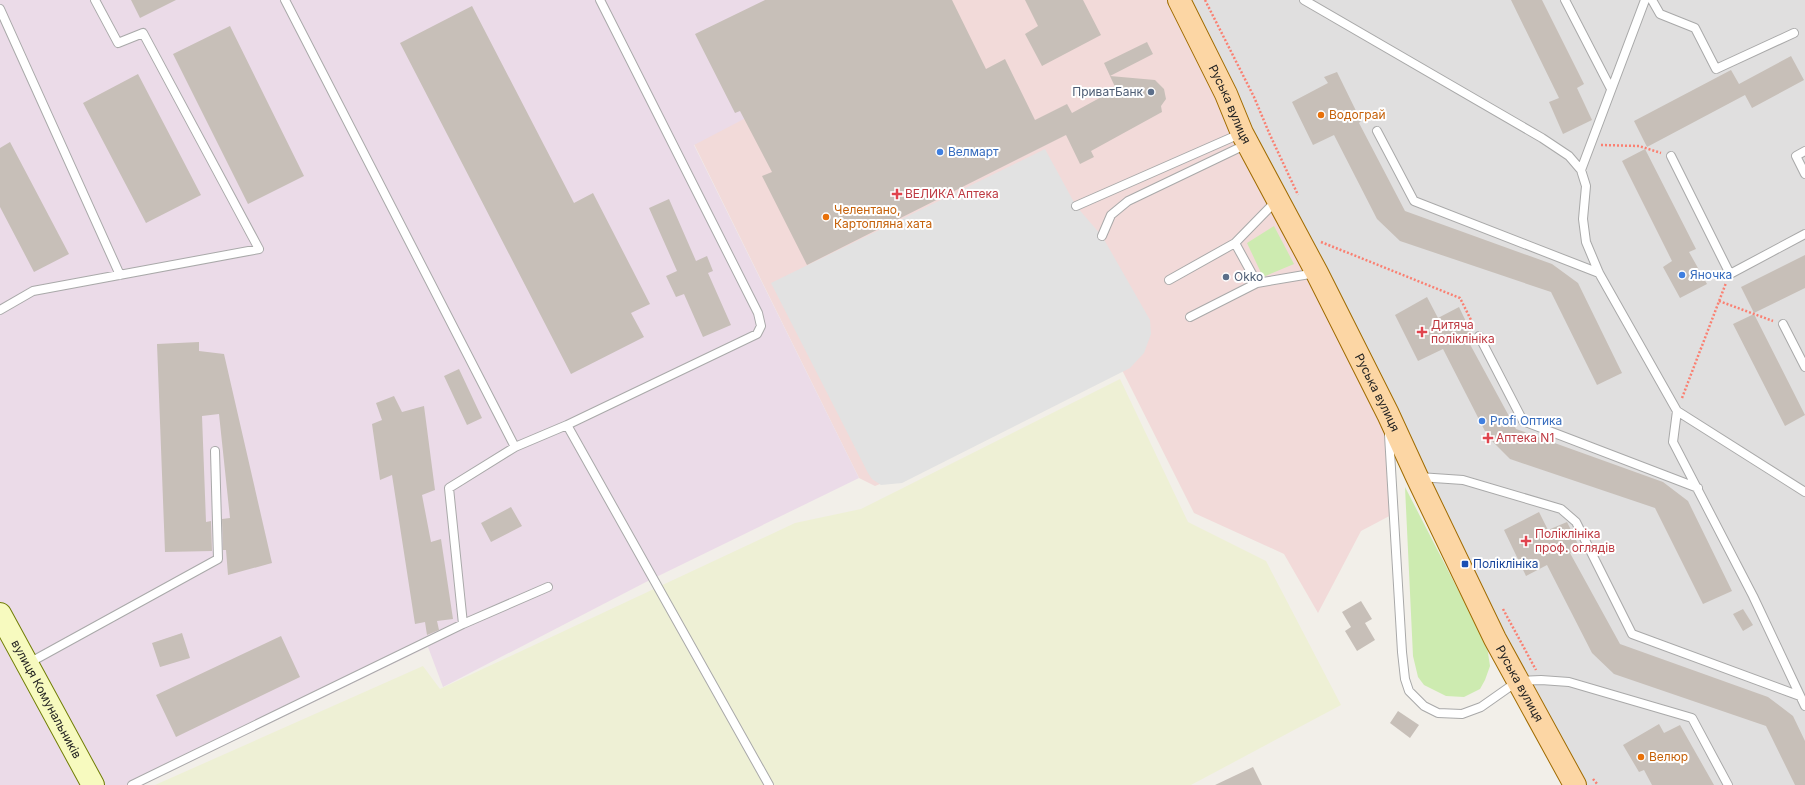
<svg xmlns="http://www.w3.org/2000/svg" width="1805" height="785" viewBox="0 0 1805 785" font-family="Inter,sans-serif">
	<style>
		.residential { fill: #e0dfdf }
		.commercial { fill: #f2dad9 }
		.industrial { fill: #ebdbe8 }
		.farmland { fill: #eef0d5 }
		.grass { fill: #cdebb0 }
		.parking { fill: #e2e2e2 }
		.building { fill: #c7bfb8 }
		.lines { fill: none; stroke-linecap: round; stroke-linejoin: round }
		.lane-casing { stroke: #a9a9a9; stroke-width: 10 }
		.secondary-casing { stroke: #707d05; stroke-width: 24 }
		.primary-casing { stroke: #a06b00; stroke-width: 24 }
		.path { stroke: #fa8072; stroke-width: 2.5; stroke-dasharray: 2 2; stroke-linecap: butt }
		.lane { stroke: #fff; stroke-width: 8 }
		.secondary { stroke: #f7fabf; stroke-width: 22 }
		.primary { stroke: #fcd6a4; stroke-width: 22 }
		.service-dot { fill: #5c6f8a; stroke: #fff; stroke-width: 1.5 }
		.food-dot { fill: #e8710a; stroke: #fff; stroke-width: 1.5 }
		.shop-dot { fill: #3f7fe0; stroke: #fff; stroke-width: 1.5 }
		.health-dot { fill: #e0444e; stroke: #fff; stroke-width: 1.5 }
		.transit-dot { fill: #1a4fb4; stroke: #fff; stroke-width: 1.5 }
		.labels { text-anchor: middle; stroke-width: 4; stroke-linejoin: round; paint-order: stroke }
		.service-label { font-size: 12px; fill: #4e5e75; stroke: #fff; text-anchor: end }
		.street-label { font-size: 12px; fill: #222; stroke: #fff }
		.food-label { font-size: 12px; fill: #c56008; stroke: #fff; text-anchor: start }
		.shop-label { font-size: 12px; fill: #366cbe; stroke: #fff; text-anchor: start }
		.health-label { font-size: 12px; fill: #be3a42; stroke: #fff; text-anchor: start }
		.transit-label { font-size: 12px; fill: #164399; stroke: #fff; text-anchor: start }
	</style>
	<rect width="100%" height="100%" fill="#f2efe9"/>
	<path class="residential" d="M1184,0H1805V785H1581Z"/>
	<path class="commercial" d="M940,0H1184L1391,412L1397,512L1361,531L1318,613L1284,554L1194,513L1121,368L902,475L875,486L859,478L694,144L946,13Z"/>
	<path class="industrial" d="M0,0H940L947,13L694,145L859,478L646,582L443,687L428,647L143,785H0Z"/>
	<path class="farmland" d="M1120,379L1188,522L1266,561L1341,705L1191,785H155L423,666L440,689L795,523L861,509Z"/>
	<path class="grass" d="M1274,226L1294,264L1263,277L1247,243Z
		M1405,487L1487,646L1490,666L1485,680L1480,689L1464,697L1446,696L1424,685L1418,677L1413,656Z"/>
	<path class="parking" d="M1045,149L1076,206L1102,236L1150,320L1151,334L1144,353L1130,368L902,483L881,485L872,479L868,473L771,283Z"/>
	<path class="building" d="M131,0H176L140,18Z
		M765,0H952L986,69L1005,59L1035,120L1067,104L1072,113L1116,89L1110,76L1155,80L1164,89L1166,99L1161,106L1162,112L1091,151L1094,157L1080,164L1066,135L807,265L762,176L772,172L740,111L735,113L695,34Z
		M1025,0H1083L1101,35L1042,66L1025,34L1038,26Z
		M1511,0H1542L1584,84L1577,88L1592,120L1563,134L1549,102L1559,98Z
		M472,6L574,203L593,193L650,304L631,313L644,337L571,374L400,43Z
		M230,26L304,176L248,204L173,54Z
		M1147,42L1153,54L1110,76L1104,63Z
		M1791,56L1804,80L1752,108L1745,95L1647,147L1634,121L1731,70L1739,84Z
		M1337,72L1361,121L1359,123L1405,211L1552,264L1578,283L1622,373L1597,385L1551,292L1400,241L1377,219L1334,135L1313,145L1292,102L1328,83L1324,77Z
		M138,74L201,195L146,223L83,103Z
		M10,142L69,254L34,272L0,207V148Z
		M1645,149L1696,249L1689,252L1707,284L1680,298L1663,267L1672,261L1622,161Z
		M669,199L696,261L707,256L713,271L708,273L731,325L703,337L684,294L676,297L666,276L677,271L649,208Z
		M1805,255V288L1754,313L1741,287Z
		M1427,297L1438,318L1459,307L1472,334L1466,337L1516,429L1663,482L1688,501L1732,591L1703,604L1655,508L1510,459L1488,437L1443,349L1418,361L1395,315Z
		M1754,314L1805,415L1785,426L1733,324Z
		M199,342V351L224,354L272,563L228,575L226,550H223L222,519L230,518L219,414L202,416L206,522L211,521L212,551L165,552L157,344Z
		M459,369L482,418L467,425L444,376Z
		M394,396L402,412L424,406L435,490L422,495L431,542L441,539L453,619L437,621L439,630L427,635L425,622L415,624L392,475L380,480L372,424L382,420L376,403Z
		M511,507L522,526L491,542L481,523Z
		M1539,512L1548,530L1567,522L1580,548L1570,553L1620,644L1768,697L1793,716L1805,741V785H1795L1766,726L1614,674L1592,653L1547,565L1526,576L1504,530Z
		M1361,601L1372,619L1365,623L1375,640L1357,651L1345,631L1351,627L1342,612Z
		M1743,609L1753,625L1743,631L1733,614Z
		M182,633L190,658L160,667L152,643Z
		M281,636L300,677L176,737L156,695Z
		M1398,711L1419,725L1410,738L1390,723Z
		M1659,724L1664,733L1680,725L1714,785H1652L1644,770L1639,772L1623,745Z
		M1253,767L1262,785H1215Z"/>
	<g class="lines">
		<defs>
			<path id="lane" d="M285,0L515,447L567,425L769,785
				M1304,0L1542,138L1569,156L1581,170L1586,186L1583,219L1586,242L1599,273L1677,411L1673,442L1753,596L1805,706
				M1565,0L1611,89
				M1652,0L1660,14L1695,28L1716,69L1794,33
				M0,9L120,275
				M1377,131L1414,201L1599,273
				M1805,151L1796,156L1805,174
				M1671,156L1730,274L1805,234
				M1581,170L1645,0
				M1076,206L1242,133
				M1102,236L1111,215L1128,201L1247,144
				M1235,243L1257,283
				M1169,280L1235,243L1277,200
				M0,310L33,291L259,249L143,33L118,43L95,0
				M1190,317L1257,283L1316,273
				M1783,324L1805,367
				M1479,336L1523,421L1698,488
				M1677,411L1805,492
				M567,425L757,334L761,326L758,313L600,0
				M1389,435L1402,652L1405,679L1409,691L1424,706L1438,713L1462,714L1481,707L1518,681L1541,680L1569,682L1692,718L1728,785
				M1419,477L1463,480L1561,509L1576,522L1632,634L1800,696
				M463,624L449,488L515,447
				M27,664L218,559L215,451
				M132,785L463,624L548,587"/>
			<g id="secondary">
				<path id="s1" d="M0,614L93,785"/>
			</g>
			<g id="primary">
				<path id="s2" d="M1179,0L1226,94L1242,133L1317,273L1388,414L1417,477L1495,639L1575,785"/>
			</g>
		</defs>
		<use href="#lane" class="lane-casing"/>
		<use href="#secondary" class="secondary-casing"/>
		<use href="#primary" class="primary-casing"/>
		<path class="path" d="M1205,0L1254,97L1270,135L1298,195
			M1601,145L1639,146L1661,153
			M1321,242L1460,298L1474,326
			M1719,301L1773,321
			M1682,398L1726,283
			M1503,609L1536,670
			M1593,779L1598,785"/>
		<use href="#lane" class="lane"/>
		<use href="#secondary" class="secondary"/>
		<use href="#primary" class="primary"/>
	</g>
	<g class="service-dot">
		<circle cx="1151" cy="92" r="4"/>
		<circle cx="1226" cy="277" r="4"/>
	</g>
	<g class="food-dot">
		<circle cx="1321" cy="115" r="4"/>
		<circle cx="826" cy="217" r="4"/>
		<circle cx="1641" cy="757" r="4"/>
	</g>
	<g class="shop-dot">
		<circle cx="940" cy="152" r="4"/>
		<circle cx="1682" cy="275" r="4"/>
		<circle cx="1482" cy="421" r="4"/>
	</g>
	<g class="health-dot">
		<path d="M895 188h4v4h4v4h-4v4h-4v-4h-4v-4h4z"/>
		<path d="M1420 326h4v4h4v4h-4v4h-4v-4h-4v-4h4z"/>
		<path d="M1486 432h4v4h4v4h-4v4h-4v-4h-4v-4h4z"/>
		<path d="M1524 535h4v4h4v4h-4v4h-4v-4h-4v-4h4z"/>
	</g>
	<rect class="transit-dot" x="1461" y="560" width="8" height="8" rx="2"/>
	<g class="labels">
		<g class="service-label">
			<text x="1143" y="96">ПриватБанк</text>
			<text x="1234" y="281" text-anchor="start">Okko</text>
		</g>
		<g class="street-label">
			<text dy="4" stroke="none"><textPath href="#s2" startOffset="116">Руська вулиця</textPath></text>
			<text dy="4" stroke="none"><textPath href="#s2" startOffset="440">Руська вулиця</textPath></text>
			<text dy="4" stroke="none"><textPath href="#s2" startOffset="764">Руська вулиця</textPath></text>
			<text dy="4" stroke="none"><textPath href="#s1" startOffset="97">вулиця Комунальників</textPath></text>
		</g>
		<g class="food-label">
			<text x="1329" y="119">Водограй</text>
			<text x="834" y="214">Челентано,<tspan x="834" dy="14">Картопляна хата</tspan></text>
			<text x="1649" y="761">Велюр</text>
		</g>
		<g class="shop-label">
			<text x="948" y="156">Велмарт</text>
			<text x="1690" y="279">Яночка</text>
			<text x="1490" y="425">Profi Оптика</text>
		</g>
		<g class="health-label">
			<text x="905" y="198">ВЕЛИКА Аптека</text>
			<text x="1431" y="329">Дитяча<tspan x="1431" dy="14">поліклініка</tspan></text>
			<text x="1496" y="442">Аптека N1</text>
			<text x="1535" y="538">Поліклініка<tspan x="1535" dy="14">проф. оглядів</tspan></text>
		</g>
		<g class="transit-label">
			<text x="1473" y="568">Поліклініка</text>
		</g>
	</g>
</svg>
